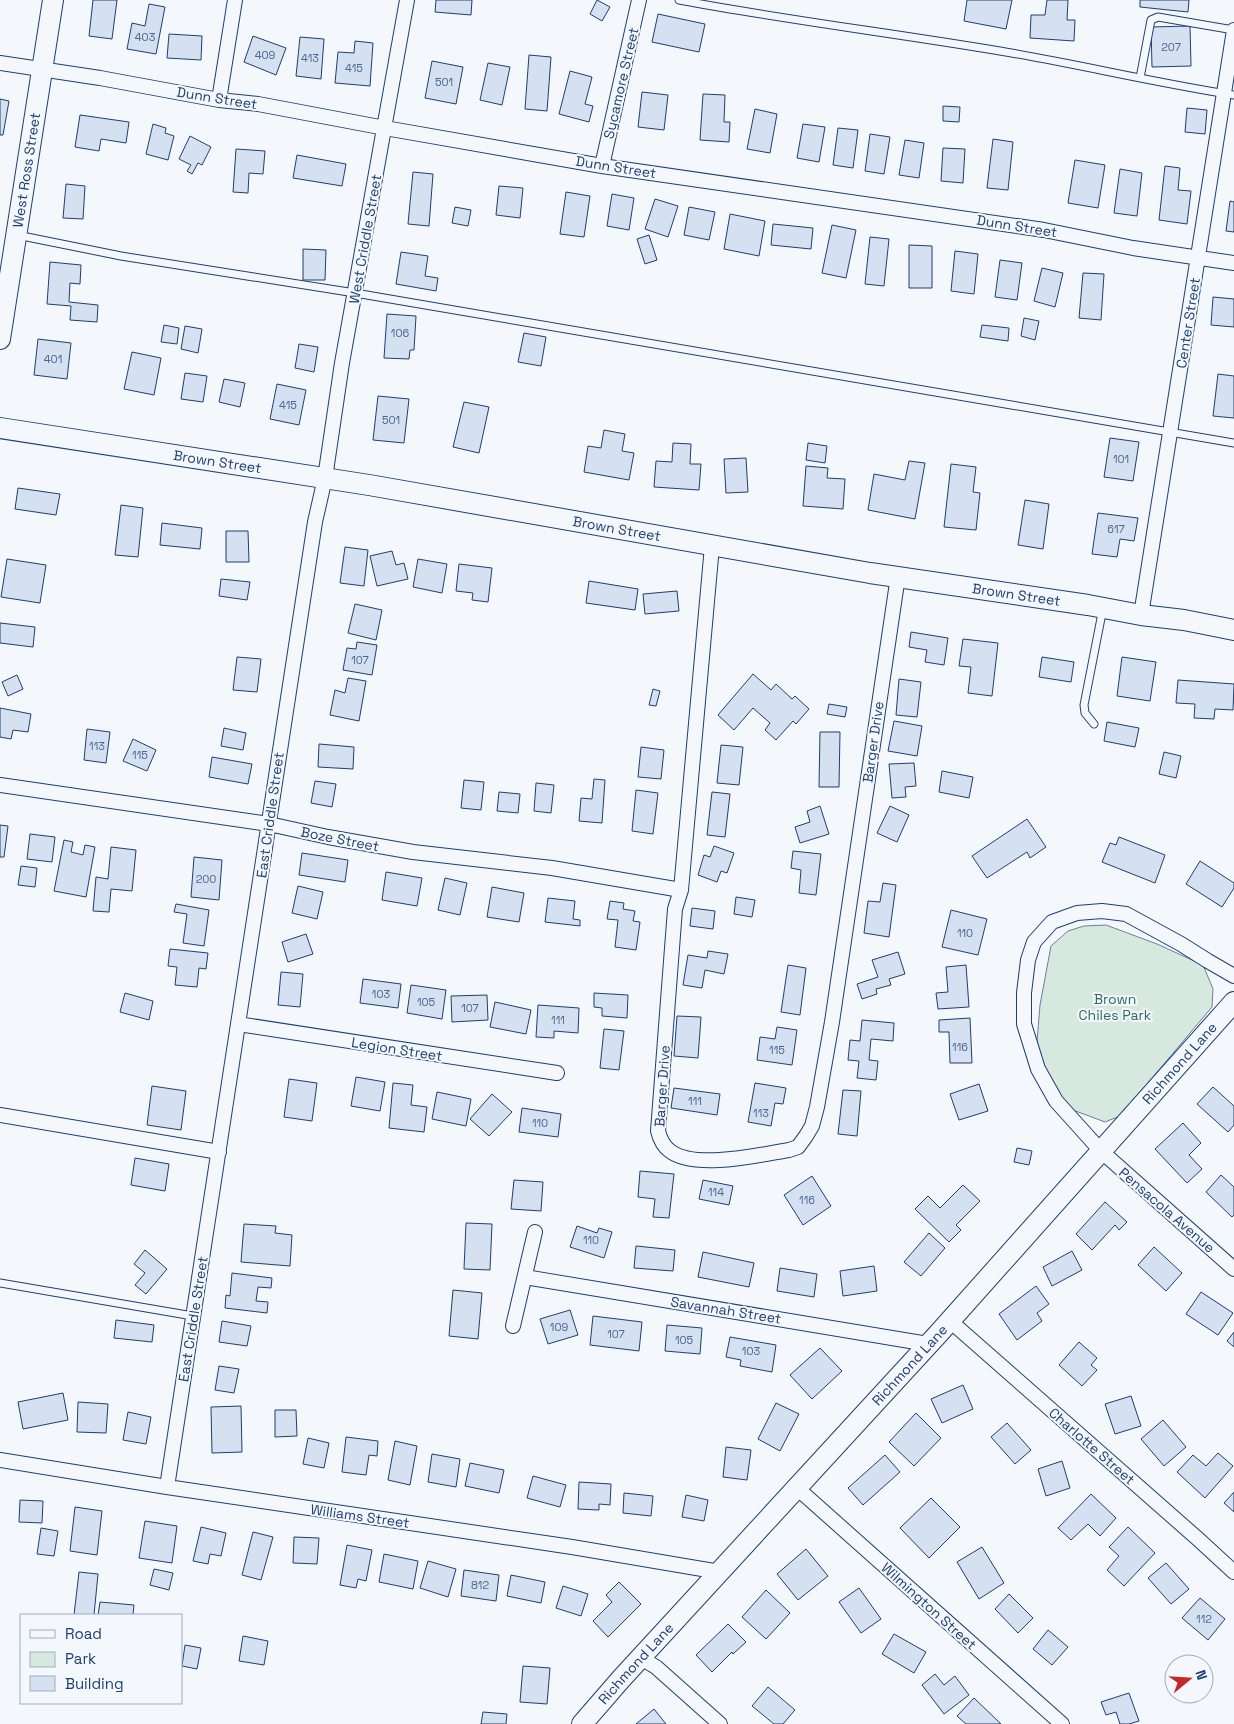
<svg xmlns="http://www.w3.org/2000/svg" width="1234" height="1724" viewBox="0 0 1234 1724" font-family="'Space Grotesk',sans-serif">
	<style>
		.green { fill: #d7e8df; stroke: #687fa3 }
		.building { fill: #d5e0f0; stroke: #1d3f73 }
		.lines { fill: none; stroke-linecap: round; stroke-linejoin: round }
		.lane-casing { stroke: #1d3f73; stroke-width: 9 }
		.street-casing { stroke: #1d3f73; stroke-width: 16 }
		.secondary-casing { stroke: #1d3f73; stroke-width: 22 }
		.lane { stroke: #f4f7fb; stroke-width: 7 }
		.street { stroke: #f4f7fb; stroke-width: 14 }
		.secondary { stroke: #f4f7fb; stroke-width: 20 }
		.labels { text-anchor: middle; stroke-width: 4; stroke-linejoin: round; paint-order: stroke }
		.number-label { font-size: 11px; fill: #4b6792 }
		.street-label { font-size: 14px; fill: #1d3f73; stroke: #f4f7fb }
		.park-label { font-size: 14px; fill: #2c6c60; stroke: #f4f7fb }
	</style>
	<rect width="100%" height="100%" fill="#f4f7fb"/>
	<path class="green" d="M1106,925L1157,944L1203,965L1213,989L1212,1007L1120,1116L1105,1122L1073,1110L1053,1090L1036,1054L1040,1005L1051,946L1068,931L1084,926Z"/>
	<path class="building" d="M93,0H117L112,39L89,36Z
		M436,0H472L471,15L435,12Z
		M597,0L610,7L602,21L590,14Z
		M967,0H1012L1006,29L964,21Z
		M1047,0H1068L1067,20H1075L1074,41L1030,38L1031,15H1045Z
		M1140,0H1189L1188,12L1140,7Z
		M149,4L165,7L156,54L127,49L132,23L145,26Z
		M658,14L705,24L699,52L652,42Z
		M1190,26L1191,66L1152,67L1151,27Z
		M169,34L202,36L201,60L167,58Z
		M253,36L286,48L276,75L244,62Z
		M300,37L324,39L321,79L296,76Z
		M355,41L373,43L370,86L335,83L338,52L354,53Z
		M529,55L551,57L547,111L525,109Z
		M432,61L463,67L456,104L425,98Z
		M488,63L510,67L502,105L480,100Z
		M570,71L592,77L585,104L593,106L589,122L559,114Z
		M642,92L668,95L664,130L638,127Z
		M703,94L725,95L724,122H730L729,142L700,140Z
		M0,99L9,101L3,135H0Z
		M943,106L960,107L959,122L943,121Z
		M1187,108L1207,110L1205,134L1185,132Z
		M755,109L777,114L770,153L747,149Z
		M80,115L129,122L126,143L101,139L99,151L75,147Z
		M153,124L166,128L165,133L174,136L168,160L146,154Z
		M803,124L825,127L819,162L797,158Z
		M838,128L858,130L853,168L833,165Z
		M870,134L890,137L884,174L865,171Z
		M190,136L211,147L202,165L198,163L192,174L187,171L191,165L179,159Z
		M993,139L1013,142L1008,190L987,188Z
		M905,140L924,143L919,178L899,175Z
		M943,148L965,149L963,183L941,181Z
		M236,149L265,151L263,174L249,173L248,193L233,192Z
		M297,155L346,164L342,186L293,178Z
		M1075,160L1105,165L1098,208L1068,203Z
		M1165,166L1180,168L1178,190L1191,191L1187,224L1159,220Z
		M1120,169L1142,173L1137,216L1114,213Z
		M413,172L433,174L429,226L408,224Z
		M66,184L85,186L83,219L63,218Z
		M499,186L523,188L520,218L496,215Z
		M566,192L590,196L584,237L560,234Z
		M612,194L634,198L629,230L607,226Z
		M655,199L678,206L668,237L645,229Z
		M1230,201L1234,202V232L1226,231Z
		M455,207L471,210L468,226L452,223Z
		M689,207L715,212L709,240L684,235Z
		M730,214L765,221L759,256L724,249Z
		M773,224L813,228L811,249L771,245Z
		M832,225L856,230L846,278L822,273Z
		M649,235L657,260L645,264L637,239Z
		M870,237L889,239L884,286L865,284Z
		M909,245L932,246V288H909Z
		M303,249L326,250L325,280H303Z
		M955,251L978,254L974,294L951,291Z
		M401,252L428,256L425,276L438,278L436,291L396,284Z
		M1000,260L1022,263L1017,300L995,297Z
		M50,262L81,265L80,284L70,283L69,302L98,305L97,322L70,320L71,306L47,304Z
		M1042,268L1063,273L1055,307L1034,301Z
		M1083,273L1104,274L1101,320L1079,318Z
		M1213,297L1234,299V327L1211,325Z
		M387,314L416,316L414,350H410L409,359L384,358Z
		M1024,318L1039,321L1035,340L1021,336Z
		M164,325L179,328L177,344L161,342Z
		M982,325L1009,328L1008,341L980,337Z
		M185,326L202,329L198,353L181,349Z
		M524,333L546,337L541,366L518,362Z
		M38,339L71,343L67,379L34,375Z
		M299,344L318,347L314,372L295,368Z
		M132,352L161,358L154,395L124,389Z
		M185,373L207,376L203,402L181,399Z
		M1218,374L1234,376V418L1213,416Z
		M224,379L245,383L240,407L219,402Z
		M277,384L306,390L299,425L270,419Z
		M378,396L409,399L404,443L373,440Z
		M464,402L489,407L479,453L453,447Z
		M604,430L625,434L622,451L634,453L629,480L584,472L588,446L601,448Z
		M1110,438L1139,442L1133,481L1104,477Z
		M673,443L691,444L690,464H701L699,490L654,487L656,461L672,462Z
		M808,443L827,446L825,463L806,460Z
		M746,458L748,492L726,493L724,459Z
		M909,461L925,463L915,519L868,510L874,474L905,480Z
		M951,464L976,467L973,492L980,493L976,530L944,527Z
		M806,466L828,468L827,478L845,479L843,509L803,506Z
		M18,488L60,494L56,515L15,509Z
		M1025,500L1049,504L1043,549L1018,545Z
		M121,505L143,508L138,557L115,555Z
		M1098,513L1138,518L1134,541L1120,539L1117,557L1092,554Z
		M162,523L202,528L200,549L160,545Z
		M226,531H248L249,562H226Z
		M345,547L368,550L364,586L340,583Z
		M392,551L396,565L404,563L408,579L377,586L370,556Z
		M7,559L46,565L40,603L1,597Z
		M418,559L447,564L442,593L413,587Z
		M459,564L492,568L488,602L472,600L473,593L456,591Z
		M221,579L250,582L247,600L219,596Z
		M589,581L638,589L635,610L586,603Z
		M677,591L679,611L645,614L643,594Z
		M355,604L382,610L376,640L348,633Z
		M0,623L35,627L33,647L0,643Z
		M911,632L948,638L944,665L925,662L927,650L909,647Z
		M963,639L998,643L992,696L968,693L971,667L959,666Z
		M357,642L377,645L372,675L343,670L347,648L356,649Z
		M237,657L261,659L257,692L233,690Z
		M1042,657L1074,662L1071,682L1039,677Z
		M1122,657L1156,662L1150,701L1117,696Z
		M753,674L771,690L776,684L792,699L795,696L809,709L796,724L793,721L776,740L765,730L770,723L753,708L734,730L718,715Z
		M17,675L23,689L8,696L2,682Z
		M348,678L366,681L359,721L330,715L335,690L345,693Z
		M899,679L921,682L917,717L896,715Z
		M1178,680L1234,684L1233,710L1215,709L1214,719L1194,718L1195,704L1176,703Z
		M653,689L660,691L656,706L649,705Z
		M829,704L847,707L845,717L827,714Z
		M0,708L31,714L28,732L13,730L11,739L0,737Z
		M894,721L922,726L917,756L888,751Z
		M1107,722L1139,728L1135,747L1104,741Z
		M224,728L246,733L243,750L221,746Z
		M87,729L110,732L106,763L84,760Z
		M820,732H840L839,787H819Z
		M133,739L156,750L147,771L123,761Z
		M319,744L354,747L353,769L318,767Z
		M721,745L743,747L739,785L717,783Z
		M641,747L664,750L661,779L638,777Z
		M1164,752L1181,756L1176,778L1159,774Z
		M212,757L252,764L248,784L209,777Z
		M914,763L916,786L905,787L906,797L892,798L889,764Z
		M942,771L973,777L969,798L939,792Z
		M594,779L605,780L602,823L579,821L581,798L592,799Z
		M464,780L484,782L481,810L461,808Z
		M315,781L336,784L332,807L311,803Z
		M536,783L554,785L551,813L534,811Z
		M636,790L658,793L653,834L632,831Z
		M499,792L520,794L518,813L497,811Z
		M712,792L730,794L725,837L707,835Z
		M820,806L829,834L800,843L795,827L810,822L807,811Z
		M890,806L909,815L897,842L877,833Z
		M1027,819L1046,847L1030,858L1027,852L987,878L972,856Z
		M0,825L8,826L4,857H0Z
		M30,834L55,837L52,862L27,859Z
		M1119,837L1165,855L1155,883L1102,862L1110,843L1116,845Z
		M64,840L73,842L71,852L83,855L85,845L95,847L86,897L54,891Z
		M714,846L734,853L727,873L721,871L717,882L698,875L704,855L710,857Z
		M111,847L136,850L132,891L111,889L109,912L93,911L96,877L108,879Z
		M793,851L821,854L816,895L799,893L801,870L791,868Z
		M302,853L348,860L345,882L299,875Z
		M194,857L222,860L219,900L191,897Z
		M1200,861L1234,883V888L1222,907L1186,884Z
		M21,866L37,868L35,887L18,885Z
		M386,872L422,878L417,906L382,900Z
		M445,878L467,883L460,915L438,910Z
		M883,883L896,885L889,937L864,933L868,901L880,902Z
		M298,886L323,892L317,919L292,913Z
		M492,887L524,893L519,922L487,917Z
		M736,897L755,900L752,917L734,914Z
		M548,898L575,901L573,919L580,920V926L545,922Z
		M610,901L624,903L623,909L635,911L633,921L640,922L636,950L615,947L618,920L607,919Z
		M176,904L209,910L204,946L183,943L187,914L174,912Z
		M692,908L715,911L713,929L690,926Z
		M951,910L987,919L978,955L942,947Z
		M306,934L313,954L288,962L282,942Z
		M170,949L208,953L206,969L199,968L197,987L175,985L177,967L168,966Z
		M708,951L728,954L724,974L705,970L702,988L683,985L688,955L707,958Z
		M898,952L905,974L889,979L891,985L876,989L877,994L862,999L857,984L878,977L872,960Z
		M788,965L806,968L800,1015L781,1012Z
		M966,965L969,1007L938,1009L936,993L948,992L946,967Z
		M281,972L303,974L300,1007L278,1005Z
		M363,979L401,984L398,1008L360,1003Z
		M411,985L446,990L442,1019L407,1013Z
		M125,993L153,1001L149,1020L120,1012Z
		M594,993L628,995L627,1018L602,1016V1008L594,1007Z
		M487,995L488,1020L452,1022L451,996Z
		M495,1002L531,1010L526,1034L490,1027Z
		M538,1005L579,1008L578,1033L554,1031V1038L536,1037Z
		M677,1016L701,1017L698,1058L674,1056Z
		M970,1018L972,1063H950L949,1032H939V1020Z
		M862,1020L894,1023L893,1041L871,1039L869,1060L878,1061L876,1080L857,1078L859,1061L848,1060L850,1040L860,1041Z
		M777,1027L797,1030L792,1065L757,1060L760,1037L775,1039Z
		M604,1029L624,1031L619,1070L600,1068Z
		M356,1077L385,1082L380,1111L351,1106Z
		M289,1079L317,1083L312,1121L284,1117Z
		M393,1083L413,1085L411,1105L427,1107L424,1132L389,1128Z
		M755,1083L786,1088L783,1104L775,1103L771,1126L748,1122Z
		M979,1084L988,1111L959,1120L950,1094Z
		M152,1086L186,1091L181,1130L147,1125Z
		M1213,1087L1234,1106V1125L1228,1132L1197,1104Z
		M674,1088L720,1094L717,1115L671,1108Z
		M843,1090L861,1091L857,1136L838,1134Z
		M437,1092L471,1099L466,1126L432,1119Z
		M492,1094L512,1112L489,1136L470,1119Z
		M522,1108L561,1114L558,1137L519,1132Z
		M1183,1123L1201,1143L1189,1155L1202,1169L1187,1183L1155,1149Z
		M1017,1148L1032,1151L1029,1165L1014,1162Z
		M135,1158L169,1164L165,1191L131,1185Z
		M640,1171L674,1174L669,1218L653,1217L655,1199L638,1197Z
		M1221,1175L1234,1187V1215L1232,1217L1206,1192Z
		M812,1176L831,1206L803,1225L784,1195Z
		M514,1180L543,1182L541,1211L511,1209Z
		M703,1180L733,1186L729,1205L699,1199Z
		M963,1185L980,1201L956,1225L961,1230L949,1242L915,1209L928,1196L940,1208Z
		M1105,1202L1127,1222L1119,1230L1115,1225L1092,1250L1076,1234Z
		M466,1223L492,1224L490,1270L464,1269Z
		M244,1224L276,1226L275,1233L292,1235L290,1266L241,1262Z
		M577,1226L597,1233L599,1228L612,1232L604,1258L570,1247Z
		M929,1233L945,1248L921,1276L904,1262Z
		M636,1246L675,1250L673,1271L634,1268Z
		M1154,1247L1182,1273L1166,1291L1138,1265Z
		M145,1250L167,1269L146,1294L135,1285L145,1273L134,1264Z
		M1072,1251L1082,1270L1052,1286L1043,1267Z
		M703,1252L754,1263L749,1287L698,1277Z
		M874,1266L877,1291L843,1296L840,1271Z
		M780,1268L817,1274L814,1297L777,1291Z
		M232,1273L272,1278L271,1288L258,1287L256,1301L268,1302L267,1313L225,1308L226,1295L230,1296Z
		M1036,1286L1049,1304L1037,1313L1042,1321L1017,1340L999,1314Z
		M453,1290L482,1293L478,1339L449,1336Z
		M1201,1292L1233,1313L1218,1335L1186,1314Z
		M570,1310L578,1335L548,1344L540,1319Z
		M593,1316L642,1322L639,1351L590,1345Z
		M116,1320L154,1325L152,1342L114,1338Z
		M222,1321L251,1326L247,1346L219,1342Z
		M667,1325L702,1328L700,1354L665,1351Z
		M1234,1332V1347L1227,1341Z
		M730,1337L776,1345L772,1372L740,1366L741,1360L726,1357Z
		M1079,1342L1097,1358L1091,1365L1097,1370L1082,1386L1059,1365Z
		M820,1348L842,1371L812,1399L790,1375Z
		M219,1366L239,1369L234,1393L215,1390Z
		M963,1385L973,1409L942,1423L931,1399Z
		M63,1393L68,1420L23,1429L18,1402Z
		M1131,1396L1141,1426L1115,1434L1105,1404Z
		M78,1402L108,1404L106,1433L77,1432Z
		M776,1403L799,1414L780,1451L758,1439Z
		M241,1406L242,1452L212,1453L211,1407Z
		M275,1410H296L297,1436L275,1437Z
		M128,1412L151,1417L146,1444L123,1440Z
		M916,1413L941,1438L914,1466L889,1442Z
		M1163,1420L1186,1447L1164,1466L1141,1439Z
		M1007,1423L1031,1450L1015,1464L991,1437Z
		M346,1437L378,1441L377,1456L369,1455L366,1475L342,1472Z
		M308,1438L329,1443L324,1468L303,1464Z
		M395,1441L417,1446L410,1485L388,1480Z
		M726,1447L751,1450L747,1480L723,1477Z
		M1218,1453L1233,1466L1205,1498L1177,1472L1193,1455L1206,1466Z
		M432,1454L460,1459L456,1487L428,1482Z
		M885,1455L900,1472L863,1505L848,1488Z
		M1062,1461L1070,1488L1046,1496L1038,1469Z
		M470,1463L504,1470L499,1493L465,1486Z
		M533,1476L566,1485L560,1507L527,1498Z
		M579,1482L611,1484L610,1505L599,1504V1510L578,1509Z
		M1234,1492V1512L1224,1503Z
		M624,1493L653,1496L651,1516L623,1513Z
		M1091,1494L1116,1518L1100,1536L1088,1524L1071,1540L1058,1528Z
		M686,1495L708,1500L704,1521L682,1517Z
		M931,1498L960,1527L929,1558L900,1528Z
		M20,1500L43,1501L42,1523L19,1522Z
		M75,1507L102,1511L97,1555L70,1551Z
		M145,1521L177,1526L172,1563L139,1558Z
		M201,1527L226,1533L221,1556L210,1554L208,1564L193,1561Z
		M1128,1527L1155,1553L1124,1586L1107,1570L1119,1556L1109,1547Z
		M41,1528L58,1531L54,1556L37,1554Z
		M253,1532L273,1537L261,1580L242,1575Z
		M294,1537L319,1538L317,1564L293,1563Z
		M347,1545L372,1550L366,1581L358,1579L356,1588L340,1585Z
		M982,1547L1004,1583L979,1599L957,1562Z
		M806,1549L828,1576L798,1600L777,1574Z
		M384,1554L418,1561L413,1589L379,1582Z
		M428,1561L456,1569L448,1597L420,1588Z
		M1166,1563L1189,1589L1171,1604L1148,1578Z
		M154,1569L173,1573L169,1590L150,1585Z
		M464,1570L499,1575L496,1601L461,1596Z
		M79,1572L98,1574L94,1615H74Z
		M511,1575L545,1582L541,1603L507,1596Z
		M619,1582L641,1604L608,1637L593,1621L612,1602L606,1595Z
		M563,1586L588,1594L581,1616L556,1608Z
		M859,1588L881,1619L861,1633L839,1602Z
		M766,1590L790,1613L766,1639L742,1617Z
		M1009,1594L1033,1618L1018,1633L995,1609Z
		M1200,1598L1225,1619L1208,1640L1182,1618Z
		M100,1602L134,1605L133,1615H98Z
		M728,1624L746,1642L733,1654L732,1652L712,1672L696,1655Z
		M1048,1630L1068,1647L1052,1665L1033,1649Z
		M894,1634L926,1652L914,1673L882,1654Z
		M243,1636L268,1641L264,1665L239,1661Z
		M185,1645L201,1648L197,1669L182,1666Z
		M523,1666L550,1668L547,1704L520,1702Z
		M935,1674L944,1685L955,1676L969,1695L944,1714L922,1685Z
		M768,1687L795,1710L783,1724H774L752,1706Z
		M1129,1693L1139,1721L1129,1724H1120L1116,1712L1106,1715L1101,1702Z
		M974,1698L1001,1724H966L957,1716Z
		M654,1709L666,1724H636Z
		M483,1712L507,1714L506,1724H481Z"/>
	<g class="lines">
		<defs>
			<path id="lane" d="M679,0C786,20 893,33 1000,51C1078,64 1156,83 1234,95
				M1140,78L1151,20L1158,17L1234,30
				M17,235L121,256L355,293L1234,443
				M1094,724L1085,713L1084,705L1103,608
				M0,1283L193,1316"/>
			<path id="street" d="M0,63L100,78L219,100L258,104L385,128L602,166L1044,230L1133,248L1234,263
				M219,100L235,0
				M602,166L639,0
				M712,546L681,890L675,909L658,1131C660,1139 663,1146 670,1151C695,1170 759,1155 789,1150L798,1147L806,1136L812,1126L817,1107L832,1022L898,576
				M1141,615L1234,30
				M0,785L269,824L328,837L413,852L552,868L681,890
				M1234,976L1208,961L1181,944L1126,914L1102,911L1077,913L1052,922L1034,942L1028,960L1024,993V1024L1038,1069L1056,1101L1101,1151L1234,1269
				M238,1024L557,1073
				M0,1115L219,1152
				M525,1277L928,1344
				M949,1320L1198,1539L1234,1572
				M513,1326L535,1232
				M0,1460L167,1487L572,1547L720,1572
				M167,1487L315,522L325,478L342,363L407,0
				M797,1488L1062,1724
				M641,1658L656,1667L720,1724"/>
			<g id="secondary">
				<path id="s1" d="M0,339L53,0"/>
				<path id="s2" d="M0,428L369,485L870,573L1088,605L1141,615L1184,620L1234,630"/>
				<path id="s3" d="M582,1724L621,1679L939,1333L1234,1002"/>
			</g>
		</defs>
		<use href="#lane" class="lane-casing"/>
		<use href="#street" class="street-casing"/>
		<use href="#secondary" class="secondary-casing"/>
		<use href="#lane" class="lane"/>
		<use href="#street" class="street"/>
		<use href="#secondary" class="secondary"/>
	</g>
	<g class="labels">
		<g class="number-label">
			<text x="145" y="41">403</text>
			<text x="1171" y="51">207</text>
			<text x="265" y="59">409</text>
			<text x="310" y="62">413</text>
			<text x="354" y="72">415</text>
			<text x="444" y="86">501</text>
			<text x="400" y="337">106</text>
			<text x="53" y="363">401</text>
			<text x="288" y="409">415</text>
			<text x="391" y="424">501</text>
			<text x="1121" y="463">101</text>
			<text x="1116" y="533">617</text>
			<text x="360" y="664">107</text>
			<text x="97" y="750">113</text>
			<text x="140" y="759">115</text>
			<text x="206" y="883">200</text>
			<text x="965" y="937">110</text>
			<text x="381" y="998">103</text>
			<text x="426" y="1006">105</text>
			<text x="470" y="1012">107</text>
			<text x="558" y="1024">111</text>
			<text x="960" y="1051">116</text>
			<text x="777" y="1054">115</text>
			<text x="695" y="1105">111</text>
			<text x="761" y="1117">113</text>
			<text x="540" y="1127">110</text>
			<text x="716" y="1196">114</text>
			<text x="807" y="1204">116</text>
			<text x="591" y="1244">110</text>
			<text x="559" y="1331">109</text>
			<text x="616" y="1338">107</text>
			<text x="684" y="1344">105</text>
			<text x="751" y="1355">103</text>
			<text x="480" y="1589">812</text>
			<text x="1204" y="1623">112</text>
		</g>
		<g class="street-label">
			<text transform="translate(621 83) rotate(-77)" y="5">Sycamore Street</text>
			<text transform="translate(217 98) rotate(9)" y="5">Dunn Street</text>
			<text transform="translate(616 167) rotate(9)" y="5">Dunn Street</text>
			<text dy="5" stroke="none"><textPath href="#s1" startOffset="171">West Ross Street</textPath></text>
			<text transform="translate(1017 226) rotate(9)" y="5">Dunn Street</text>
			<text transform="translate(365 239) rotate(-80)" y="5">West Criddle Street</text>
			<text transform="translate(1188 323) rotate(-81)" y="5">Center Street</text>
			<text dy="5" stroke="none"><textPath href="#s2" startOffset="220">Brown Street</textPath></text>
			<text dy="5" stroke="none"><textPath href="#s2" startOffset="625">Brown Street</textPath></text>
			<text dy="5" stroke="none"><textPath href="#s2" startOffset="1030">Brown Street</textPath></text>
			<text transform="translate(873 742) rotate(-82)" y="5">Barger Drive</text>
			<text transform="translate(270 815) rotate(-82)" y="5">East Criddle Street</text>
			<text transform="translate(340 839) rotate(11)" y="5">Boze Street</text>
			<text transform="translate(397 1049) rotate(9)" y="5">Legion Street</text>
			<text dy="5" stroke="none"><textPath href="#s3" startOffset="891">Richmond Lane</textPath></text>
			<text transform="translate(662 1086) rotate(-86)" y="5">Barger Drive</text>
			<text transform="translate(1167 1210) rotate(41)" y="5">Pensacola Avenue</text>
			<text transform="translate(726 1310) rotate(9)" y="5">Savannah Street</text>
			<text transform="translate(193 1319) rotate(-81)" y="5">East Criddle Street</text>
			<text dy="5" stroke="none"><textPath href="#s3" startOffset="486">Richmond Lane</textPath></text>
			<text transform="translate(1092 1446) rotate(41)" y="5">Charlotte Street</text>
			<text transform="translate(360 1516) rotate(8)" y="5">Williams Street</text>
			<text transform="translate(929 1606) rotate(42)" y="5">Wilmington Street</text>
			<text dy="5" stroke="none"><textPath href="#s3" startOffset="81">Richmond Lane</textPath></text>
		</g>
		<g class="park-label">
			<text x="1115" y="1004">Brown<tspan x="1115" dy="16">Chiles Park</tspan></text>
		</g>
	</g>
	<rect x="20" y="1614" width="162" height="90" fill="#f4f7fb" stroke="#9eadc5"/>
	<rect x="30" y="1630" width="25" height="8" fill="#f4f7fb" stroke="#9eadc5"/>
	<text x="65" y="1639" font-size="15" fill="#1d3f73">Road</text>
	<rect x="30" y="1652" width="25" height="15" fill="#d7e8df" stroke="#9eadc5"/>
	<text x="65" y="1664" font-size="15" fill="#1d3f73">Park</text>
	<rect x="30" y="1676" width="25" height="15" fill="#d5e0f0" stroke="#9eadc5"/>
	<text x="65" y="1689" font-size="15" fill="#1d3f73">Building</text>
	<g transform="translate(1189 1679) rotate(72)"><circle r="24" fill="#f4f7fb" stroke="#9eadc5"/>
	<path d="M0-4L9 19L0 12L-9 19Z" fill="#c62828"/>
	<text y="-8" font-size="14" font-weight="bold" text-anchor="middle" fill="#1d3f73">N</text>
	</g>
</svg>
